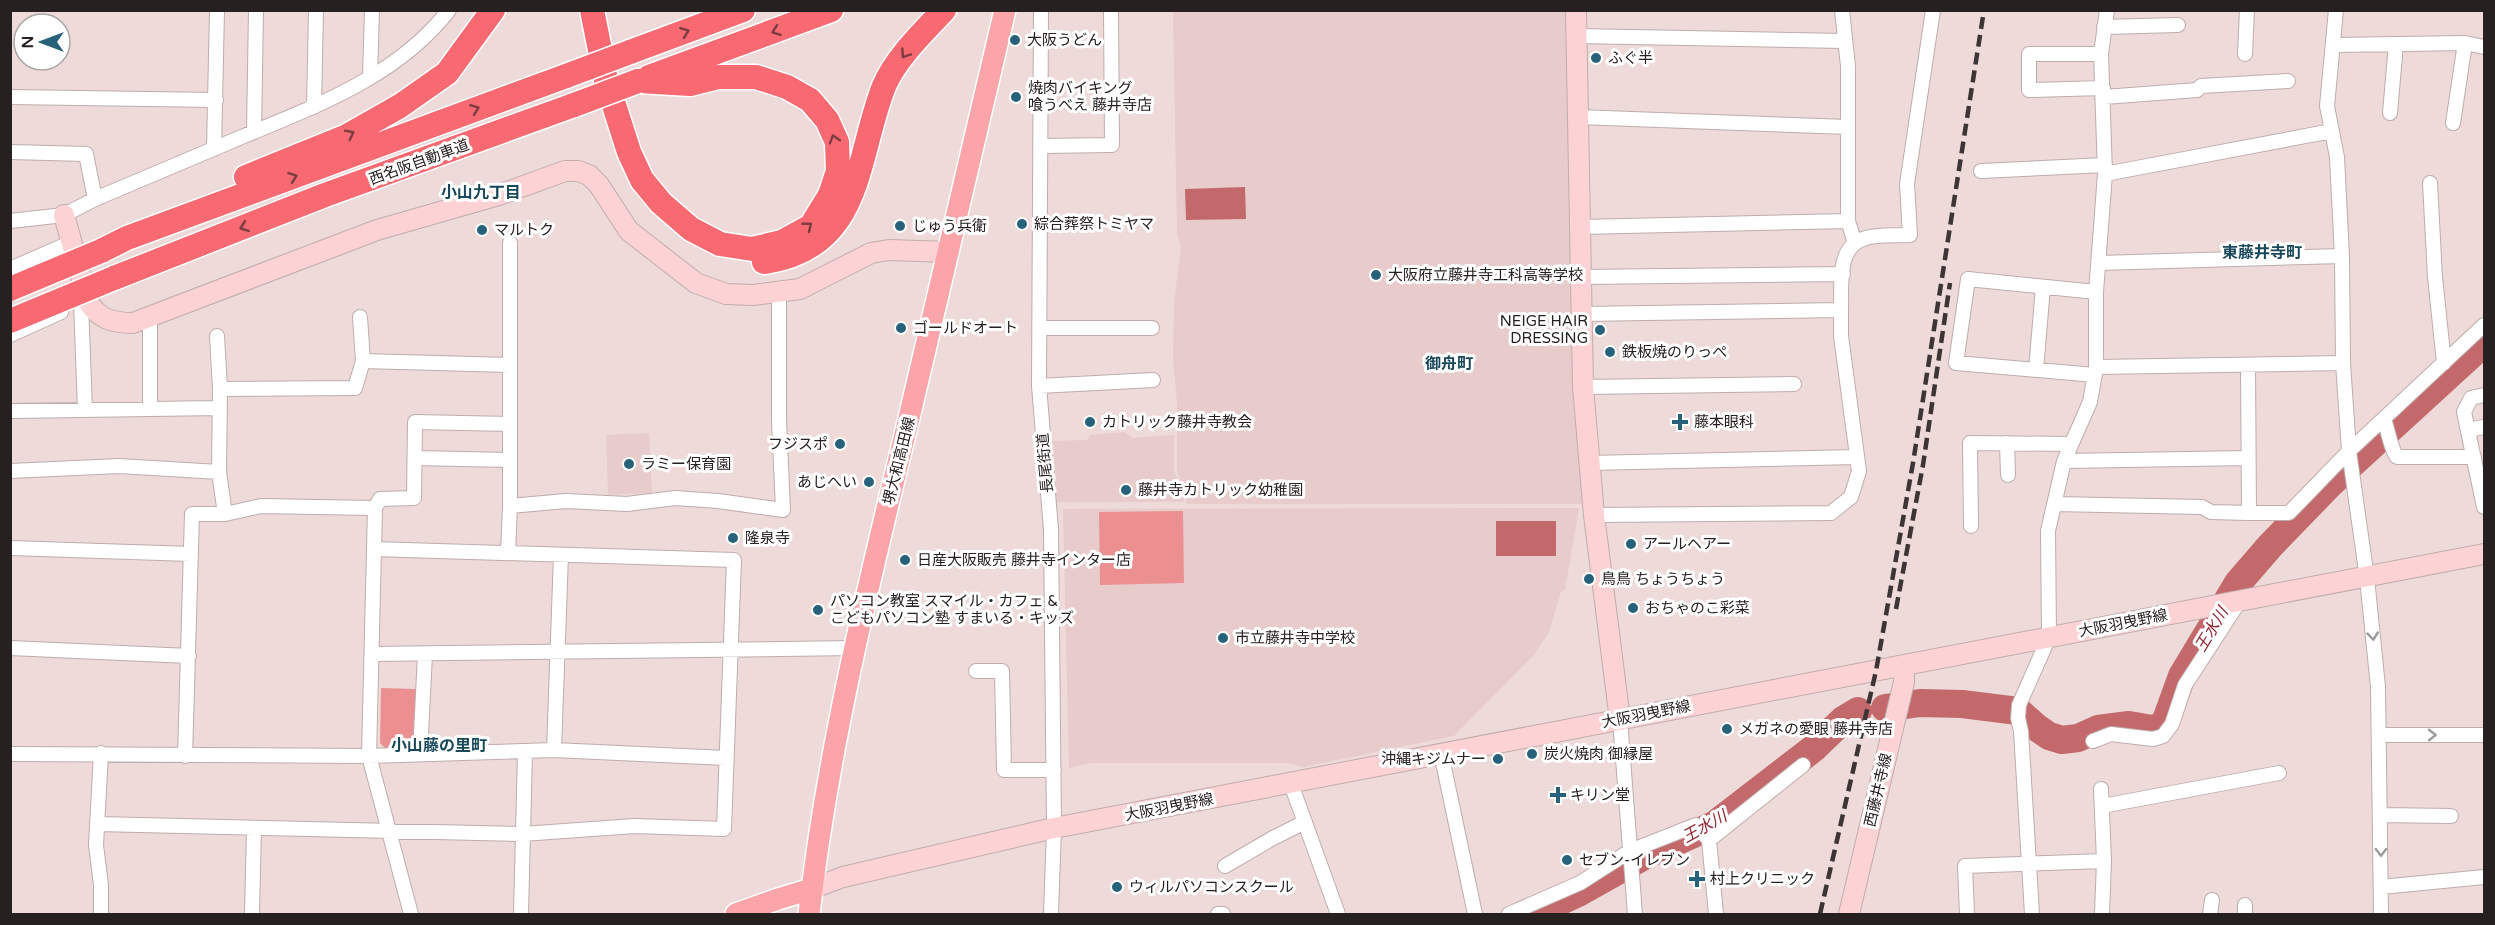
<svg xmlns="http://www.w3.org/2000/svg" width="2495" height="925" viewBox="0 0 2495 925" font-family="'Varela Round','Noto Sans JP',sans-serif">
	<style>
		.built { fill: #e7cccb }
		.green { fill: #eb8f90 }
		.water { fill: #c3686b }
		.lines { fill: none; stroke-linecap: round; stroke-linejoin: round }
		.river { stroke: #c3686b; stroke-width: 28 }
		.street-casing { stroke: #bfadac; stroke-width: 16 }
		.secondary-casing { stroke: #bfadac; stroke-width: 22 }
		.primary-casing { stroke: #fff; stroke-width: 24 }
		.highway-casing { stroke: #fff; stroke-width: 27 }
		.street { stroke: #fff; stroke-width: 14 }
		.secondary { stroke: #fdd2d5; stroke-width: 20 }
		.primary { stroke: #fba5aa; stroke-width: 21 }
		.highway { stroke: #f86972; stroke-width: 24 }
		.rail { stroke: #3d3535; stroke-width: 4.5; stroke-dasharray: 12 6; stroke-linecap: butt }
		.highway-bridge-casing { stroke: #fff; stroke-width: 27; stroke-linecap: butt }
		.highway-bridge { stroke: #f86972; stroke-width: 24 }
		.oneway { stroke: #7b3d41 }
		.oneway2 { stroke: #9e9b9b }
		.poi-dot { fill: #27627a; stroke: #fff; stroke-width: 2 }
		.labels { text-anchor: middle; stroke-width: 6; stroke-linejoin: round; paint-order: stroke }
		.poi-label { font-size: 15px; fill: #272020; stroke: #fff; text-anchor: start }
		.street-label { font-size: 15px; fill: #272020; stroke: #fff }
		.neighbourhood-label { font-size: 16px; font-weight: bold; fill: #19485b; stroke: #fff }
		.water-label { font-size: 16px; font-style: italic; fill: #922330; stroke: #fff }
	</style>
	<rect width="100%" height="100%" fill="#eddad9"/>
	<path class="built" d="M1173,11H1571L1588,504H1187L1177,469V403L1173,359L1174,303L1181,247L1177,233Z
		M1125,432L1133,438L1174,435V469L1184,502H1056L1052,441L1088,440L1090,435Z
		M649,433L652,493L608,495L606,435Z
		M1579,508L1565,590L1561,592L1549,632L1534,655L1454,736L1303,767L1290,763H1090L1069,768L1063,509Z"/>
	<path class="green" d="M1183,511L1184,583L1100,585L1099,512Z
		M381,688L416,689L415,741L411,747L385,748L380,743Z"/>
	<path class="water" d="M1245,187L1246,219L1186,220L1185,189Z
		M1496,521H1556V556H1496Z"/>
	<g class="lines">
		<path class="river" d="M1885,708L1920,703L1962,704L2018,711L2036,727L2049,736L2062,740L2078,738L2098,729L2129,725L2152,729L2160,728L2166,720L2182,676L2238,583L2270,546L2330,484L2484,343
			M1533,914L1578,893L1644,856L1714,825L1814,748L1843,720L1858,711"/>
		<defs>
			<path id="street" d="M1041,10L1039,386L1051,529L1054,828L1051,914
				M1842,10L1848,66V221L1855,243
				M2336,10L2327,106L2337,157L2342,256L2343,363L2349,451L2367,578L2378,687L2381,914
				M2104,27L2178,25
				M1577,36L1844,41
				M2333,45L2465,43L2484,47
				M2101,54H2029V90L2103,88
				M2245,54L2247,10
				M370,77L372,10
				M10,97L216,100
				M2104,97L2197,90L2201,86L2288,81
				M314,107L316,10
				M2390,113L2396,44
				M1578,117L1848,127
				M2453,123L2465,43
				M254,132L256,10
				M1042,146L1112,145L1111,10
				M214,149L217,10
				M10,152L86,154L95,199
				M1981,171L2105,165
				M2105,174L2332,131
				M2430,183L2435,277L2444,363
				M10,221L64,215L95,199C145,178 194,157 244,136C318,105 398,76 449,10
				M1580,227L1848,221
				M2099,263L2342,256
				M10,269L72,242
				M1581,277L1843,274
				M81,303L85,410
				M1581,314L1841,310C1842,287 1836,248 1863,239C1876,234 1896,236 1910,235L1907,184L1933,10
				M1040,328H1152
				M10,335L61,312
				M217,336L220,389L219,472L225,514
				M363,361L510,365
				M2096,367L2343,363
				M2036,370L2043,287
				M2095,375L1956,363L1968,279L2096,292
				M1039,386L1153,380
				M1583,387L1794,384
				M220,389L355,388L363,361L360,317
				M2484,395L2471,398L2464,412L2484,507
				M150,409V316
				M10,411L220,408
				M2384,419C2388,430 2391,450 2397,457H2474
				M2468,430L2484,427
				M2007,443L2008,475
				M415,458L510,460
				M2064,461L2248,458
				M1589,463L1856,457
				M10,471L119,466L219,472
				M2054,504L2202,507L2211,512L2249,513L2248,365
				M510,506L566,501L627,504L675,498L718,501L783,510L779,420V293
				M2249,513H2289L2349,451L2484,325
				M1594,515L1831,513L1851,497L1859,471L1841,336V310
				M1971,526L1970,443L2071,444
				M10,548L191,554
				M508,553L510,506V243
				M10,648L189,656
				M372,654L856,648
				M976,671H1002L1004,770H1054
				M1620,720L1635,914
				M2379,735H2484
				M2093,741L2111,734L2153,739L2163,736L2172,724L2185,685L2239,602
				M554,750L561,555
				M101,753L96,845L101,885V914
				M1441,753L1475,914
				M10,754L369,756L554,750L726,758
				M420,754L425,654
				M185,756L192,514H225L261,506L375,508
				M1291,784L1338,914
				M2101,789L2104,861L2102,914
				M2102,806L2279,773
				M2381,815L2451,816
				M97,824L522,834L635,826L724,829L734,560L374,549
				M1225,866L1273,838L1305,822
				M2381,887L2484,877
				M252,914L254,828
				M411,914L369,756L375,508L380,499L414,498L415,422L510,424
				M521,914L525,752
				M1218,914H1223
				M1509,914L1580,883L1630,851L1696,825L1709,840
				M1716,914L1709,840L1803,765
				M1967,914L1965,866L2104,861
				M2032,914L2021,731L2018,718L2019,705L2049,637L2048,531L2064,461L2090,402L2096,367V292L2105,174L2101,54L2107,10
				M2210,914L2212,900
				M2245,914V905"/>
			<path id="secondary" d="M1576,10L1583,387L1594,515L1620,720
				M64,215L88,301C98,319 113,323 133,323L377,230L499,195L565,171H578L589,175L599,185L629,231L696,283L726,294L753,295L800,289L871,253L889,250L949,252
				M811,889L843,877L1054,828L2484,554
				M1849,914L1904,682V665"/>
			<path id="primary" d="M736,914L778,899L811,889
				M809,914C828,747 869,582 909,418C942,282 972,146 1005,10"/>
			<path id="highway" d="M592,10L606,80L629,152L642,180L661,203L691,229L720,244L752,249L782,242L811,226L830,195L838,171L837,142L827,120L810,100L787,87L756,77H718L690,84L638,81
				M630,52L743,10
				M649,77L831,10
				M246,177L347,136L400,106L447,73L493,10
				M101,251L127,238L566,76
				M764,262C863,248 855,160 884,86C896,58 923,32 944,10
				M114,278L325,195L574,105"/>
		</defs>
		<use href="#street" class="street-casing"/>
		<use href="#secondary" class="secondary-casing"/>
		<use href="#primary" class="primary-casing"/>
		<use href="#highway" class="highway-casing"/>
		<use href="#street" class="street"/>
		<use href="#secondary" class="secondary"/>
		<use href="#primary" class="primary"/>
		<use href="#highway" class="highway"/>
		<path class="rail" d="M1896,609L1923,465L1950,283
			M1820,914L1876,671L1913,463L1984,10"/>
		<defs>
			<path id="highway-bridge" d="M566,76L630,52
				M574,105L638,81
				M10,289L101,251
				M10,321L114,278"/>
		</defs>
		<use href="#highway-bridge" class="highway-bridge-casing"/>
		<use href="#highway-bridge" class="highway-bridge"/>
	</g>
	<defs><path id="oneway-chevron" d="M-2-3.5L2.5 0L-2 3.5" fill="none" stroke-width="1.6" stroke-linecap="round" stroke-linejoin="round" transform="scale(1.5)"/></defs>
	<g class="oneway">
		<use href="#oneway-chevron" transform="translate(776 31) rotate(160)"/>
		<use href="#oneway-chevron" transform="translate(685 32) rotate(-20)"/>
		<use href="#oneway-chevron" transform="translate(905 54) rotate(124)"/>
		<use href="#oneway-chevron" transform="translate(475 109) rotate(-20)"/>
		<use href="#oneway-chevron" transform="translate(350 134) rotate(-27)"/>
		<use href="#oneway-chevron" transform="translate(834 139) rotate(-107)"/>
		<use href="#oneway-chevron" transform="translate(293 177) rotate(-20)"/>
		<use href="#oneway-chevron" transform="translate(808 226) rotate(-39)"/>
		<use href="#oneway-chevron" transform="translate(244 227) rotate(159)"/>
	</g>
	<g class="oneway2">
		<use href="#oneway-chevron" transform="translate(2373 636) rotate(84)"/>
		<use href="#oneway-chevron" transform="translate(2432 735)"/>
		<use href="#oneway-chevron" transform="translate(2381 852) rotate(90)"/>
	</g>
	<g class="poi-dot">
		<circle cx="1015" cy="40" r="6"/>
		<circle cx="1596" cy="58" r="6"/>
		<circle cx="1016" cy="97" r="6"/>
		<circle cx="1022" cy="224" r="6"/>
		<circle cx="900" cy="226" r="6"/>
		<circle cx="482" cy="230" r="6"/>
		<circle cx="1376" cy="275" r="6"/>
		<circle cx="901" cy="328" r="6"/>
		<circle cx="1600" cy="330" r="6"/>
		<circle cx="1610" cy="352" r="6"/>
		<circle cx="1090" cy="422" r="6"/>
		<path d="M1677 413h6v6h6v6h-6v6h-6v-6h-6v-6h6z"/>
		<circle cx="840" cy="444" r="6"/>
		<circle cx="629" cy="464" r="6"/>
		<circle cx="869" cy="482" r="6"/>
		<circle cx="1126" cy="490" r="6"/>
		<circle cx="733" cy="538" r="6"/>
		<circle cx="1631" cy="544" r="6"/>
		<circle cx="905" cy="560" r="6"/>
		<circle cx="1589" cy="579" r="6"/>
		<circle cx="1633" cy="608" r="6"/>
		<circle cx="818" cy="610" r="6"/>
		<circle cx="1223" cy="638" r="6"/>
		<circle cx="1727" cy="729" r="6"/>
		<circle cx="1532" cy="754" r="6"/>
		<circle cx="1498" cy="759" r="6"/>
		<path d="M1555 786h6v6h6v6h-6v6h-6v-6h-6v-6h6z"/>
		<circle cx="1567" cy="860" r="6"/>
		<path d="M1694 870h6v6h6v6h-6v6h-6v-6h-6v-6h6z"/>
		<circle cx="1117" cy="887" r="6"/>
	</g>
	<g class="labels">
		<g class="poi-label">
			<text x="1027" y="45">大阪うどん</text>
			<text x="1608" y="63">ふぐ半</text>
			<text x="1028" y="93">焼肉バイキング<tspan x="1028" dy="17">喰うべえ 藤井寺店</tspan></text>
			<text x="1034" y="229">綜合葬祭トミヤマ</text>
			<text x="912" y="231">じゅう兵衛</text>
			<text x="494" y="235">マルトク</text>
			<text x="1388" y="280">大阪府立藤井寺工科高等学校</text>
			<text x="1588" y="326" text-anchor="end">NEIGE HAIR<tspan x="1588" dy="17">DRESSING</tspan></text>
			<text x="913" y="333">ゴールドオート</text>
			<text x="1622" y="357">鉄板焼のりっぺ</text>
			<text x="1102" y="427">カトリック藤井寺教会</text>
			<text x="1694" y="427">藤本眼科</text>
			<text x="828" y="449" text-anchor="end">フジスポ</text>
			<text x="641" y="469">ラミー保育園</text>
			<text x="857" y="487" text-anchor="end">あじへい</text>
			<text x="1138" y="495">藤井寺カトリック幼稚園</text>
			<text x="745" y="543">隆泉寺</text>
			<text x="1643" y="549">アールヘアー</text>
			<text x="917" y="565">日産大阪販売 藤井寺インター店</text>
			<text x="1601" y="584">鳥鳥 ちょうちょう</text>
			<text x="830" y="606">パソコン教室 スマイル・カフェ &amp;<tspan x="830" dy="17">こどもパソコン塾 すまいる・キッズ</tspan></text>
			<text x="1645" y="613">おちゃのこ彩菜</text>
			<text x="1235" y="643">市立藤井寺中学校</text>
			<text x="1739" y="734">メガネの愛眼 藤井寺店</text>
			<text x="1544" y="759">炭火焼肉 御縁屋</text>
			<text x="1486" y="764" text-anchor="end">沖縄キジムナー</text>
			<text x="1570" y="800">キリン堂</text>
			<text x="1579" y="865">セブン-イレブン</text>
			<text x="1710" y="884">村上クリニック</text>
			<text x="1129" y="892">ウィルパソコンスクール</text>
		</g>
		<g class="street-label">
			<text transform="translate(419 162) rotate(-20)" y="5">西名阪自動車道</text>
			<text transform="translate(899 461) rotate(-76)" y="5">堺大和高田線</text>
			<text transform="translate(1045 463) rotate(-95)" y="5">長尾街道</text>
			<text transform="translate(2123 623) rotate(-11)" y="5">大阪羽曳野線</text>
			<text transform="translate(1646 714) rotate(-11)" y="5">大阪羽曳野線</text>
			<text transform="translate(1878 790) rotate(-77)" y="5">西藤井寺線</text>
			<text transform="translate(1169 807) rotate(-11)" y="5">大阪羽曳野線</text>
		</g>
		<g class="neighbourhood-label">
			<text x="481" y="198">小山九丁目</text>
			<text x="2262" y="258">東藤井寺町</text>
			<text x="1449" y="369">御舟町</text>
			<text x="439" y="751">小山藤の里町</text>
		</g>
		<g class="water-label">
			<text transform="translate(2211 629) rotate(-59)" y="6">王水川</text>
			<text transform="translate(1704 826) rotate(-29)" y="6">王水川</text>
		</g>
	</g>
	<rect width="2495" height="925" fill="none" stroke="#272020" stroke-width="24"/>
	<g transform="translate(42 42) rotate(270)"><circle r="28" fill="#ffffff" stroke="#a9a6a6" stroke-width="1.5"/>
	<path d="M0-4.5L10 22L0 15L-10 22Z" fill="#27627a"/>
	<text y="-9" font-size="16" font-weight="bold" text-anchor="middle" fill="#272020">N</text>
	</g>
</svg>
